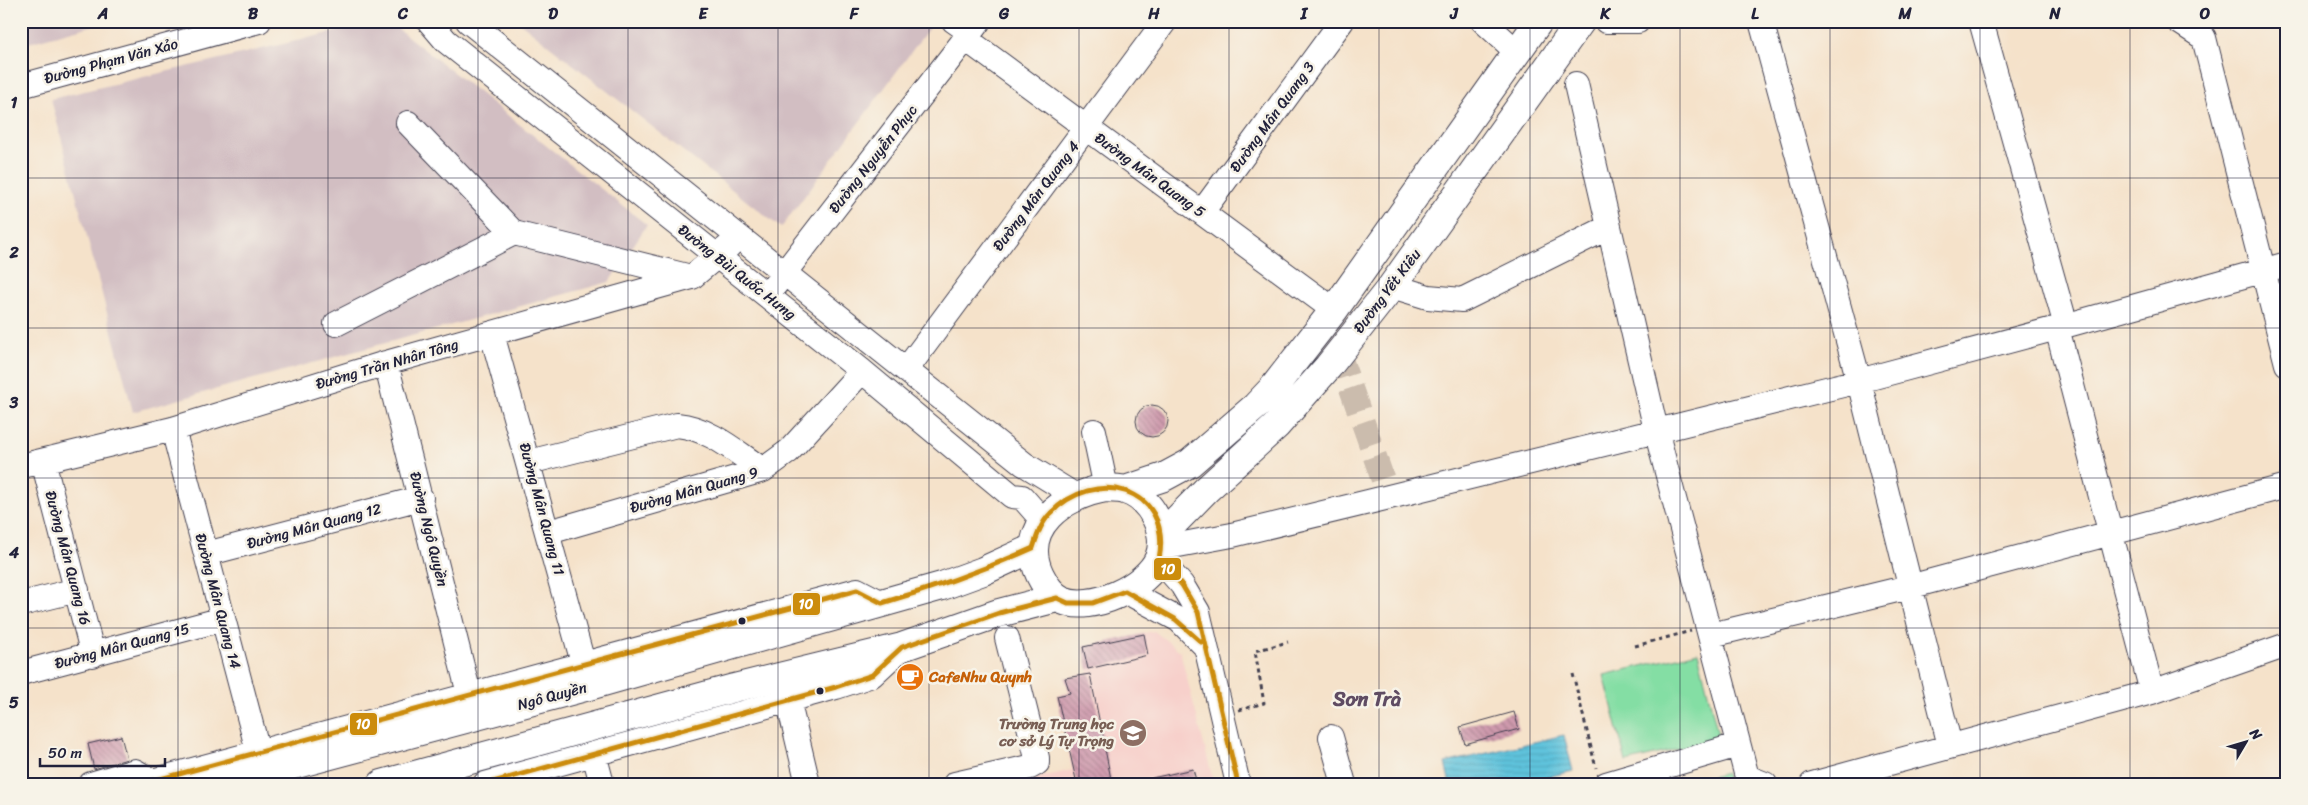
<svg xmlns="http://www.w3.org/2000/svg" width="2308" height="805" viewBox="0 0 2308 805" font-family="Sriracha,sans-serif">
	<style>
		.built { fill: #f7d0cb }
		.industrial { fill: #d2bec2 }
		.green { fill: #84dea4; stroke: #538070 }
		.water { fill: url(#water-rules); stroke: #40728c }
		.building { fill: url(#building-back-hatch) }
		.lines { fill: none; stroke-linecap: round; stroke-linejoin: round }
		.minor-tunnel { stroke: #cbbcad; stroke-width: 24; stroke-dasharray: 24 12; stroke-linecap: butt }
		.minor-casing { stroke: #423f50; stroke-width: 26 }
		.highway-casing { stroke: #423f50; stroke-width: 30 }
		.path { stroke: #423f50; stroke-width: 3; stroke-dasharray: 4 4; stroke-linecap: butt }
		.minor { stroke: #fff; stroke-width: 24 }
		.highway { stroke: #fff; stroke-width: 28 }
		.bus-1-casing { stroke: #f7f3e8; stroke-width: 9 }
		.bus-1 { stroke: #cc8c0c; stroke-width: 5 }
		.grid { fill: none; stroke: #22223b; stroke-width: 1; stroke-opacity: 0.55 }
		.bus-dot { fill: #22223b; stroke: #f7f3e8; stroke-width: 2 }
		.labels { text-anchor: middle; stroke-width: 5; stroke-linejoin: round; paint-order: stroke }
		.street-label { font-size: 15px; fill: #22223b; stroke: #f7f3e8 }
		.food-label { font-size: 15px; font-weight: bold; fill: #c56008; stroke: #f7f3e8; text-anchor: start }
		.education-label { font-size: 15px; font-weight: bold; fill: #785e54; stroke: #f7f3e8; text-anchor: end }
		.district-label { font-size: 20px; font-weight: bold; fill: #5f4c63; stroke: #f7f3e8 }
		.line-badge { stroke: #f7f3e8; stroke-width: 2 }
		.badge-label { font-size: 14px; text-anchor: middle; font-weight: bold; fill: #fff }
		.neatline { fill: none; stroke: #22223b; stroke-width: 2 }
		.grid-label { font-size: 16px; text-anchor: middle; font-weight: bold; fill: #22223b }
	</style>
	<defs>
		<pattern id="water-rules" width="6" height="5" patternUnits="userSpaceOnUse" patternTransform="scale(1.25)"><rect width="6" height="5" fill="#5ec3dc"/><path d="M0 2.5h6" fill="none" stroke="#51a7be"/></pattern>
		<pattern id="building-back-hatch" width="6" height="6" patternUnits="userSpaceOnUse" patternTransform="scale(1.25)"><rect width="6" height="6" fill="#cf9aad"/><path d="M-1 5l2 2M0 0l6 6M5-1l2 2" fill="none" stroke="#a87d8e"/></pattern>
	</defs>
	<rect width="100%" height="100%" fill="#f7f3e8"/>
	<filter id="ink" filterUnits="userSpaceOnUse"><feTurbulence type="fractalNoise" baseFrequency=".02" numOctaves="2"/><feDisplacementMap in="SourceGraphic" scale="10" xChannelSelector="R" yChannelSelector="G"/><feConvolveMatrix kernelMatrix="1 2 1 2 8 2 1 2 1" color-interpolation-filters="sRGB"/></filter>
	<filter id="wash" filterUnits="userSpaceOnUse"><feTurbulence type="fractalNoise" baseFrequency=".0096" numOctaves="4" result="noise"/><feDisplacementMap in="SourceGraphic" scale="20" xChannelSelector="R" yChannelSelector="G"/><feGaussianBlur stdDeviation="1.12" result="paint"/><feColorMatrix in="noise" values="0 0 0 0 0 0 0 0 0 0 0 0 0 0 0 0 0 1.4 0 .05"/><feComposite in="paint" operator="in"/></filter>
	<g filter="url(#wash)">
		<rect width="100%" height="100%" fill="#f5e2ca"/>
		<path class="built" d="M1154,631L1180,651L1214,784H1011L1072,770L1057,696L1069,693L1065,678L1089,673L1083,647Z"/>
		<path class="industrial" d="M21,21H109L21,45Z
			M380,21H388L647,225L609,282L133,412L51,99Z
			M518,21H934L781,228Z"/>
		<path class="green" d="M1698,652L1719,739L1626,762L1604,675Z
			M1726,773L1729,784H1684Z"/>
		<path class="water" d="M1564,735L1573,771L1517,784H1450L1445,763Z"/>
		<g id="blocks">
			<path class="building" d="M1136 421a16 16 0 1 1 32 0a16 16 0 1 1-32 0Z
				M1144,634L1148,655L1088,669L1083,647Z
				M1090,674L1112,784H1077L1057,696L1070,693L1065,678Z
				M1514,712L1519,729L1465,744L1460,727Z
				M121,736L127,759L94,769L88,744Z
				M1193,769L1197,784H1152V778Z"/>
		</g>
	</g>
	<g filter="url(#ink)">
		<use href="#blocks" fill-opacity="0" stroke="#423f50" stroke-width="1"/>
		<g class="lines">
			<path class="minor-tunnel" d="M1339,354L1389,497"/>
			<defs>
				<path id="minor" d="M429,21L446,41L862,371L1012,496L1022,497L1043,521
					M468,21L1024,464L1076,496
					M954,21L971,33
					M1483,21L1517,52
					M1606,21H1638
					M1761,21L1859,381L1950,746
					M1981,21L2066,326
					M2178,21L2204,38L2287,364
					M966,39L1334,310
					M1576,84L1656,430L1747,777L1765,784
					M21,86L259,21
					M408,123L514,233
					M1202,212L1342,21
					M775,285L979,21
					M1392,286L1428,297L1462,300L1609,227
					M336,324L514,233L691,277
					M492,334L587,677
					M386,363L473,710
					M906,370L1165,21
					M173,429L262,766
					M1094,431L1106,488
					M43,461L93,655
					M529,462L677,425C710,428 736,452 763,470
					M21,466L173,429L386,363L692,277L729,246
					M549,532L763,470L789,451L862,371
					M1162,548L1232,535L1389,497L1859,381L2057,328L2287,264
					M206,554L421,498
					M1159,559L1182,585L1198,612L1238,784
					M1125,591L1179,620L1204,645
					M21,604L77,590
					M1711,635L1909,587L2287,486
					M21,673L223,619
					M785,687L808,784
					M2152,692L2287,645
					M1331,737L1344,784
					M594,754L602,784
					M91,784L135,771L152,781
					M141,784L857,590L882,603
					M485,784L836,687L872,675L902,647
					M955,784L1030,767L1037,763V758L1007,638
					M1606,784L1738,745
					M1812,784L2152,692L2057,328"/>
				<path id="highway" d="M1106,488C1112,489 1119,488 1125,490C1151,498 1169,532 1159,558C1147,587 1091,613 1062,600C1051,595 1045,585 1040,575C1017,527 1064,495 1106,488Z
					M1125,490L1164,477L1190,463L1256,406L1274,387L1334,310L1539,21
					M1162,535L1206,490L1276,426L1328,367L1392,286L1581,21
					M222,784L589,686L942,586L983,571L1033,548
					M382,784L734,688L902,647L999,613L1057,598"/>
			</defs>
			<use href="#minor" class="minor-casing"/>
			<use href="#highway" class="highway-casing"/>
			<path class="path" d="M1635,646L1691,631
				M1573,674L1596,768
				M1239,710L1264,703L1255,651L1288,642"/>
			<use href="#minor" class="minor"/>
			<use href="#highway" class="highway"/>
			<defs>
				<path id="bus-1" d="M142,784L857,590L882,603C934,588 984,570 1033,548C1037,536 1041,523 1050,514C1094,467 1173,486 1159,559L1182,585L1198,612L1238,784
					M486,784L836,687L872,675L902,647L999,613L1057,598L1068,603H1093L1125,591L1175,619L1201,642"/>
			</defs>
			<use href="#bus-1" class="bus-1-casing"/>
			<use href="#bus-1" class="bus-1"/>
		</g>
	</g>
	<path class="grid" d="M178,21V784M328,21V784M478,21V784M628,21V784M778,21V784M929,21V784M1079,21V784M1229,21V784M1379,21V784M1530,21V784M1680,21V784M1830,21V784M1980,21V784M2130,21V784M21,178H2287M21,328H2287M21,478H2287M21,628H2287"/>
	<defs>
		<symbol id="cafe-disc" viewBox="-11 -11 22 22"><circle r="9.5" fill="#e8710a" stroke="#f7f3e8"/><path d="M-5.5-4.5H6V0H3Q3 3.5 0 3.5H-2.5Q-5.5 3.5-5.5 0ZM3-3.2v2h1.7v-2ZM-6 4.5H4V6H-6Z" fill="#fff"/></symbol>
		<symbol id="school-disc" viewBox="-11 -11 22 22"><circle r="9.5" fill="#8d6e63" stroke="#f7f3e8"/><path d="M0-5L7-2L0 1L-7-2ZM-4 1L0 2.5L4 1V4Q0 6-4 4Z" fill="#fff"/></symbol>
	</defs>
	<g fill-rule="evenodd">
		<use href="#cafe-disc" x="894" y="661" width="32" height="32"/>
		<use href="#school-disc" x="1117" y="717" width="32" height="32"/>
	</g>
	<g class="bus-dot">
		<circle cx="742" cy="621" r="4.5"/>
		<circle cx="820" cy="691" r="4.5"/>
	</g>
	<g class="labels">
		<g class="street-label">
			<text transform="translate(111 61) rotate(-15)" y="5">Đường Phạm Văn Xảo</text>
			<text transform="translate(1272 117) rotate(-54)" y="5">Đường Mân Quang 3</text>
			<text transform="translate(873 159) rotate(-52)" y="5">Đường Nguyễn Phục</text>
			<text transform="translate(1150 175) rotate(36)" y="5">Đường Mân Quang 5</text>
			<text transform="translate(1036 196) rotate(-53)" y="5">Đường Mân Quang 4</text>
			<text transform="translate(737 272) rotate(38)" y="5">Đường Bùi Quốc Hưng</text>
			<text transform="translate(1387 291) rotate(-53)" y="5">Đường Yết Kiêu</text>
			<text transform="translate(387 364) rotate(-16)" y="5">Đường Trần Nhân Tông</text>
			<text transform="translate(694 490) rotate(-16)" y="5">Đường Mân Quang 9</text>
			<text transform="translate(542 509) rotate(75)" y="5">Đường Mân Quang 11</text>
			<text transform="translate(314 526) rotate(-15)" y="5">Đường Mân Quang 12</text>
			<text transform="translate(429 529) rotate(76)" y="5">Đường Ngô Quyền</text>
			<text transform="translate(68 558) rotate(75)" y="5">Đường Mân Quang 16</text>
			<text transform="translate(218 601) rotate(75)" y="5">Đường Mân Quang 14</text>
			<text transform="translate(122 646) rotate(-15)" y="5">Đường Mân Quang 15</text>
			<text transform="translate(552 696) rotate(-15)" y="5">Ngô Quyền</text>
		</g>
		<g class="food-label">
			<text x="929" y="682">CafeNhu Quynh</text>
		</g>
		<g class="education-label">
			<text x="1114" y="729">Trường Trung học<tspan x="1114" dy="17">cơ sở Lý Tự Trọng</tspan></text>
		</g>
		<g class="district-label">
			<text x="1367" y="706">Sơn Trà</text>
		</g>
	</g>
	<g class="line-badge">
		<rect x="1153" y="557" width="29" height="24" rx="5" fill="#cc8c0c"/>
		<rect x="792" y="592" width="29" height="24" rx="5" fill="#cc8c0c"/>
		<rect x="349" y="712" width="29" height="24" rx="5" fill="#cc8c0c"/>
	</g>
	<g class="badge-label">
		<text x="1168" y="574">10</text>
		<text x="806" y="609">10</text>
		<text x="363" y="729">10</text>
	</g>
	<rect width="2308" height="805" fill="none" stroke="#f7f3e8" stroke-width="55"/>
	<g transform="translate(2246 742) rotate(52)" stroke="#f7f3e8" stroke-width="4" paint-order="stroke">
	<path d="M0-4L9 19L0 12L-9 19Z" fill="#22223b"/>
	<text y="-8" font-size="14" font-weight="bold" text-anchor="middle" fill="#22223b">N</text>
	</g>
	<path d="M40 758v8h125v-8" fill="none" stroke="#22223b" stroke-width="2.5"/>
	<text x="48" y="758" font-size="15" fill="#22223b" stroke="#f7f3e8" stroke-width="4" paint-order="stroke">50 m</text>
	<rect x="28" y="28" width="2252" height="750" class="neatline"/>
	<g class="grid-label">
		<text x="103" y="19">A</text>
		<text x="253" y="19">B</text>
		<text x="403" y="19">C</text>
		<text x="553" y="19">D</text>
		<text x="703" y="19">E</text>
		<text x="854" y="19">F</text>
		<text x="1004" y="19">G</text>
		<text x="1154" y="19">H</text>
		<text x="1304" y="19">I</text>
		<text x="1454" y="19">J</text>
		<text x="1605" y="19">K</text>
		<text x="1755" y="19">L</text>
		<text x="1905" y="19">M</text>
		<text x="2055" y="19">N</text>
		<text x="2205" y="19">O</text>
		<text x="14" y="108">1</text>
		<text x="14" y="258">2</text>
		<text x="14" y="408">3</text>
		<text x="14" y="558">4</text>
		<text x="14" y="708">5</text>
	</g>
</svg>
